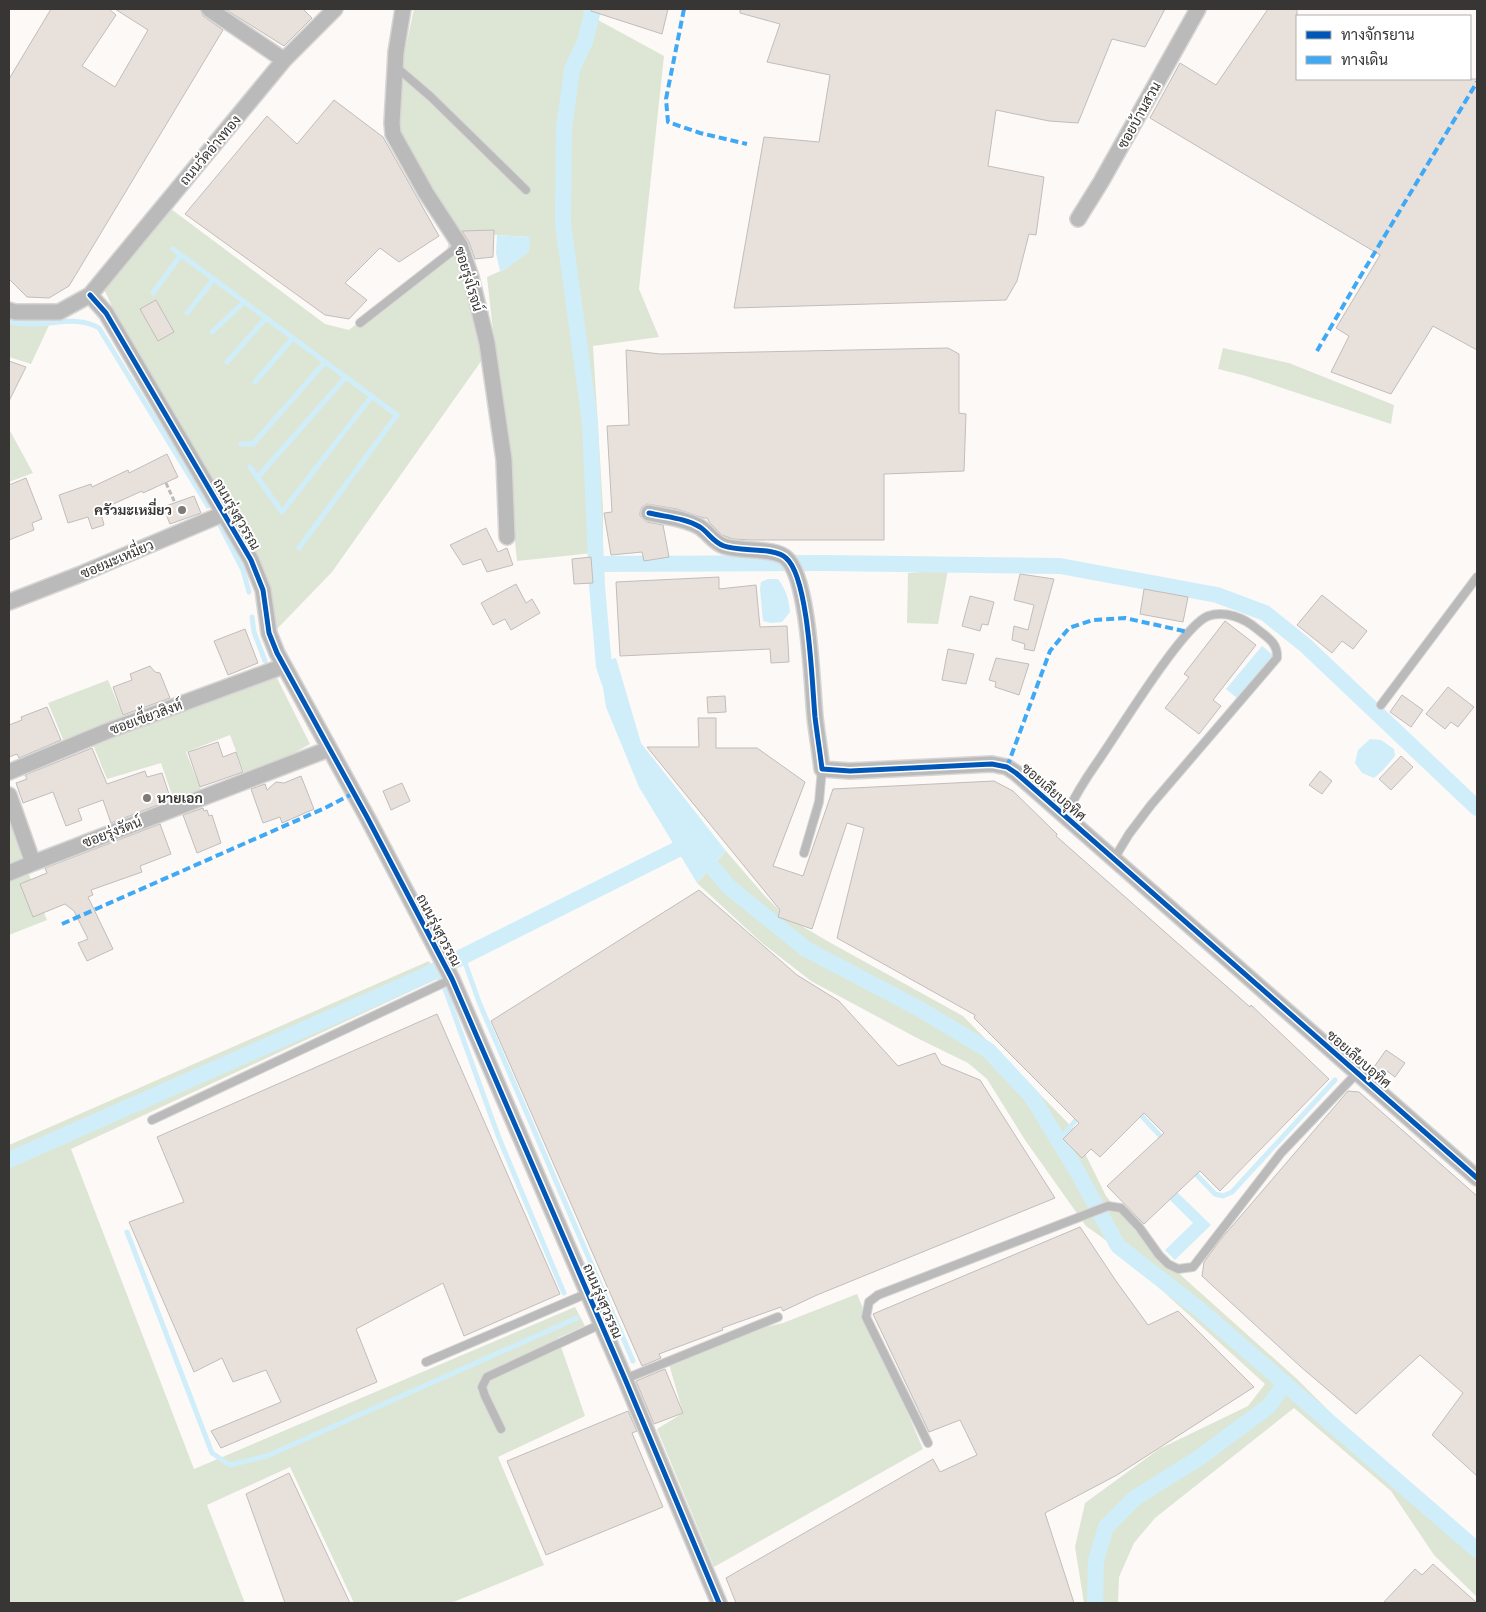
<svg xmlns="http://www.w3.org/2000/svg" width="1486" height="1612" viewBox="0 0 1486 1612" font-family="'Source Sans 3',Sarabun,sans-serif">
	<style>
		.green { fill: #dde6d5 }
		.water { fill: #d0eef9 }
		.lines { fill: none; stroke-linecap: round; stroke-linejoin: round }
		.stream { stroke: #d0eef9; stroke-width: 5 }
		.canal { stroke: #d0eef9; stroke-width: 16 }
		.building { fill: #e8e1db; stroke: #c0bdbc }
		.service-casing { stroke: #d8d6d5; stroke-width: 10 }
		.minor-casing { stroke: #d8d6d5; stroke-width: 18 }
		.path { stroke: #bcbbba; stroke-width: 3; stroke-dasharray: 5 2.5; stroke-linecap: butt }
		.service { stroke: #bbbaba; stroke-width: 8 }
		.minor { stroke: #bbbaba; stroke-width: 15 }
		.quiet { stroke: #3fa9f5; stroke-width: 4; stroke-dasharray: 8 4; stroke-linecap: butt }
		.cycleway-casing { stroke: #fff; stroke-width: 8 }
		.cycleway { stroke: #0057b8; stroke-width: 5 }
		.poi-dot { fill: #7d7a78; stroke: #fff; stroke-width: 2 }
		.labels { text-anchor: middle; stroke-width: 4; stroke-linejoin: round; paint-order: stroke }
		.street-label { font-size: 14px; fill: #383634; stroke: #fff }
		.poi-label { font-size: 14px; font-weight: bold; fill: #383634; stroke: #fff; text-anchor: end }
	</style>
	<rect width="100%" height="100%" fill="#fcf9f7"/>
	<path class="green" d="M414,9H595L598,20L664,56L639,289L659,337L593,346L603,508V552L517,561L494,343L332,572L276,630L269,582L250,540L121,326L104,289L171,209L325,324L349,330L447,250L449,242L494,340L487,277L507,268L530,237L459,233L412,156L398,128V82Z
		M9,317L51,321L31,364L9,357Z
		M1223,348L1289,363L1394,405L1391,424L1246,376L1218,369Z
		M9,429L33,473L9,482Z
		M948,570L938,624L907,623L908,573Z
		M277,678L310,744L284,759L244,772L230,735L186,752L201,790L174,801L161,763L107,779L92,742L192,705Z
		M108,680L125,721L65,744L48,703Z
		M9,818L22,859L9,870Z
		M726,851L764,895L785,916L829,942L963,1016L1072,1127L1106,1196L1132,1227L1184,1278L1297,1379L1354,1436L1477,1543V1597L1434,1555L1391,1491L1294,1408L1155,1518L1134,1543L1119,1577L1118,1603H1084L1075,1547L1085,1503L1159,1449L1248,1406L1265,1384L1111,1244L1086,1226L1025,1140L987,1079L968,1063L917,1038L811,981L762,943L697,883Z
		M28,872L47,920L9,935V880Z
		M429,961L437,979L71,1149L194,1469L575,1307L585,1326L558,1338L585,1416L498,1457L544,1565L451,1603H354L290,1467L207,1505L245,1603H9V1145Z
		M857,1294L923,1449L714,1567L657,1429L683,1413L667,1357L733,1335L783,1323Z"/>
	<path class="water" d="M497,235L530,237L529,252L507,268L500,271L496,253Z
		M768,579H778C786,590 789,599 790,612L782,622L771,623L763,621L760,589L761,582Z
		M1262,646L1274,656L1238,699L1226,689Z
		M616,658L641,743L726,851L697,883L639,787L606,707L599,662Z
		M1370,739L1381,740L1394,749L1395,756L1383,770L1374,778L1362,773L1355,763L1358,750Z
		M1177,1192L1211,1225L1175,1260L1165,1250L1193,1223L1169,1199Z"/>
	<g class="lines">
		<path class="stream" d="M173,249L397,415L299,548
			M153,293L181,255
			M187,313L214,279
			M9,322C15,323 22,324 29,324C52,325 79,315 99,328L208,506
			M212,332L244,302
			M227,362L266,318
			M255,382L293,338
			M241,444H253L325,362
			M250,467L282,512L372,396
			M257,478L346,377
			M220,525L243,570L249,592
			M252,617L254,632L265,661
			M463,957L479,1002L633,1361
			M435,970L439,978
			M445,989L499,1138L564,1293
			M1137,1111L1165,1141
			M1059,1141L1079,1116
			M1193,1171L1215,1194L1223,1196L1232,1192L1335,1080
			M127,1232L212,1453L230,1465L267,1456L577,1318"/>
		<path class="canal" d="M591,9L592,14L585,42L572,69L564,129L563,224L590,422L597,586L604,666L609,681
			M596,564L825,563L1060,566L1217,595L1265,613L1305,645L1477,808
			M698,850L729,887L806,949L918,1008L988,1050L1032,1097L1077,1171L1118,1246L1199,1309L1477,1550
			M9,1160L422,977L692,842
			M1095,1603L1096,1560L1106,1527L1135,1498L1199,1458L1269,1406L1285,1383"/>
	</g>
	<path class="building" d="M51,9H109L116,15L82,66L115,87L148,30L115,9H200L203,16L223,30L69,286L49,298L27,297L9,279V79Z
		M225,9H303L312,18L284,46Z
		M591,9H668L662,34L591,11Z
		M740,9H1165L1145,47L1112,39L1078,123L1049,121L996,110L988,166L1044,177L1036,235L1029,234L1017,281L1006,300L734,308L764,137L819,142L830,75L767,62L780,24L740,13Z
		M1268,9H1297V79H1477V350L1433,326L1391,394L1331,372L1349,336L1336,328L1380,255L1150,118L1180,63L1216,85Z
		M334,100L383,137L439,236L399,262L380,248L345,283L367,300L349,319L325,315L185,214L267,116L297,144Z
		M494,230L493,257L475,259L469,242L462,231Z
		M156,300L174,332L158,341L140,309Z
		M948,348L959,354V413L966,414L964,471L884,474V540H749L733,539L722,535L710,523L707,518H704L677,509L647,504L642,507L640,512V516L647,522L663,525L669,557L644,561L642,552L611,555L604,513L612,512L607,426L629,425L626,350L660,354Z
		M9,361L26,367L9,401Z
		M167,454L178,477L143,493L142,491L100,510L104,525L92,529L88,517L68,523L59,495L91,484L92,487L128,470L129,473Z
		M26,478L42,519L32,523L34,530L9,540V485Z
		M194,496L201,513L170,524L163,507Z
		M486,528L498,552L507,548L513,565L487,572L481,559L463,565L450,545Z
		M591,557L593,583L574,584L572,559Z
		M1020,574L1054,579L1034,651L1024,649L1025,644L1012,640L1014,626L1028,630L1034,605L1014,600Z
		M719,577V589L756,585L760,627L787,626L789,662L771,663L770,649L620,656L616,582Z
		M516,584L526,603L532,599L540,613L511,630L505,619L493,625L481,603Z
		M1144,589L1188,597L1183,622L1140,614Z
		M1322,595L1367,631L1353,649L1342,641L1332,653L1297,625Z
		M970,596L994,602L988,625L982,624L980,631L962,626Z
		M1225,621L1256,645L1213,700L1221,706L1199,734L1165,708L1189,677L1184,674Z
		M245,629L258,663L228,675L214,641Z
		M948,649L974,654L966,684L942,680Z
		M996,658L1029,664L1019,695L995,687L996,682L989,680Z
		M150,666L155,672L160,673L170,698L123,715L113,687L132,680L130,674Z
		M1448,687L1474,707L1458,727L1451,722L1445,729L1426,714Z
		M1402,695L1423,710L1411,727L1390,712Z
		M725,696L726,712L708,713L707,697Z
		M47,707L61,740L19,758L17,754L9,757V725L22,720L21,717Z
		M698,718H716V748H757L805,782L773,866L803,876L833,789L994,781L1013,791L1057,834L1056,836L1250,1007L1251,1005L1329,1079L1220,1191L1200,1171L1144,1224L1107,1186L1164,1133L1144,1113L1100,1157L1091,1149L1082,1158L1063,1139L1079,1123L974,1018L975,1015L837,938L864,828L847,823L812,929L778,917L780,910L647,747H699Z
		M218,742L223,757L236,752L243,772L200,787L188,752Z
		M92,748L107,784L145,771L147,777L162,773L171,800L111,823L103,800L78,809L82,820L66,826L53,792L23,803L16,783L27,779L25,775Z
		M1401,756L1413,767L1391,790L1379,779Z
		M1320,771L1332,781L1322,794L1309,785Z
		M301,776L314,809L282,823L280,817L263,823L251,789L265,784L267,790L276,782L284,783Z
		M402,783L410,801L391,810L383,791Z
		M203,808L204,811L207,810L209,816L212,815L221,843L197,853L183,815Z
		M160,824L171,854L140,866L142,872L91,890L93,895L88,897L113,949L87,961L78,943L88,939L74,911L65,904L33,917L20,884L47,873L45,868Z
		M699,890L797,975L839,1001L898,1066L935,1053L941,1064L980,1080L1055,1198L817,1295L783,1311L781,1307L722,1328L723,1330L659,1354L661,1358L642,1366L491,1021Z
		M437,1014L560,1294L464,1336L443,1283L356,1329L377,1382L221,1448L211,1431L281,1402L266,1370L233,1382L222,1358L194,1372L129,1222L184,1202L157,1137Z
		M1386,1050L1405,1063L1395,1077L1387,1071L1383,1078L1372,1070Z
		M1348,1091L1359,1092L1477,1196V1476L1432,1435L1463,1393L1420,1355L1356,1414L1301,1367L1202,1276L1204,1262L1221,1239Z
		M1080,1227L1116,1281L1148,1325L1178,1311L1254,1387L1117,1475L1045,1513L1074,1603H736L726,1578L933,1459L940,1472L977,1455L960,1420L929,1432L873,1314Z
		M665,1369L683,1413L654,1424L636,1381Z
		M628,1411L637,1431L632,1433L663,1507L546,1555L507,1461Z
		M289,1473L350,1603H285L246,1494Z
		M1433,1564L1477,1603H1383L1415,1569L1422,1575Z"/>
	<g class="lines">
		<defs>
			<path id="service" d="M395,66L431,97L526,190
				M360,323L460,245
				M1381,705L1477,577
				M1065,816C1074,798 1084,781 1096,764C1116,736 1182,626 1208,616C1225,610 1244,618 1257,629C1268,638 1278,643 1277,658L1151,805L1129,834L1114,859
				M804,853L819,802L822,769
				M152,1120L452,979
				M426,1362L588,1293
				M625,1379L778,1317
				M501,1429L485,1396L482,1387L487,1377L601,1324
				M928,1443L866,1317L869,1302L878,1295L1108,1206L1121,1208L1139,1227L1159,1255L1168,1264L1178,1269L1193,1267L1281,1153L1357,1073"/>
			<path id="minor" d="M209,9L284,60
				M403,9L396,52L392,123L393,134L426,193L460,245L471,277L487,343L504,460L507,537
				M1078,219L1101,182L1198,9
				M90,295L106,313L251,560L263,590L269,633L277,653L367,817L452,979L625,1379L719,1603
				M9,310L15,312H59L90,295L284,60L335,9
				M649,513C666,517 685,518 700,527C709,533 713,542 724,546C740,552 775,547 786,558C809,577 812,685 815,717C817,734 820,752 822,769L850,771L992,764L1007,767L1016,773L1477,1178
				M9,602L81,574L225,513
				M9,772L105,732L284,666
				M9,795L33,863
				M9,873L33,863L329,749"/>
		</defs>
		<use href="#service" class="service-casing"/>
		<use href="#minor" class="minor-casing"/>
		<path class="path" d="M166,483L175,503"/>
		<use href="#service" class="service"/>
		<use href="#minor" class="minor"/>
		<path class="quiet" d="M684,9L666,99L668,122L700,133L747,144
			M1317,351L1357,282L1477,82
			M1007,767L1050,651L1069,628L1093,620L1125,618L1188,632
			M62,924L325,808L354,793"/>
		<defs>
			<path id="cycleway" d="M90,295L106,313L251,560L263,590L269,633L277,653L367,817L452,979L625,1379L719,1603
				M649,513C666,517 685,518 700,527C709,533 713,542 724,546C740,552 775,547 786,558C809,577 812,685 815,717C817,734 820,752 822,769L850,771L992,764L1007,767L1016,773L1477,1178"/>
		</defs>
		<use href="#cycleway" class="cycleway-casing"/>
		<use href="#cycleway" class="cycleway"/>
	</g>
	<g class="poi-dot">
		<circle cx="182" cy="510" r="5"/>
		<circle cx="147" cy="798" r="5"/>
	</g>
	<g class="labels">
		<g class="street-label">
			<text transform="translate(1139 115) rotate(-61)" y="5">ซอยบ้านสวน</text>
			<text transform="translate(210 150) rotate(-50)" y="5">ถนนวัดอ่างทอง</text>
			<text transform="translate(469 279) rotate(73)" y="5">ซอยรุ่งโรจน์</text>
			<text transform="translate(237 514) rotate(60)" y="5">ถนนรุ่งสุวรรณ</text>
			<text transform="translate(117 559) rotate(-23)" y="5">ซอยมะเหมี่ยว</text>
			<text transform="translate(146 717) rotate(-20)" y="5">ซอยเขี้ยวสิงห์</text>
			<text transform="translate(1054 792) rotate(41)" y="5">ซอยเลียบอุทิศ</text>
			<text transform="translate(112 832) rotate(-21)" y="5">ซอยรุ่งรัตน์</text>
			<text transform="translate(439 930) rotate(62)" y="5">ถนนรุ่งสุวรรณ</text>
			<text transform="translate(1359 1059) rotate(41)" y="5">ซอยเลียบอุทิศ</text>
			<text transform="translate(603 1301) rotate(67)" y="5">ถนนรุ่งสุวรรณ</text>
		</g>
		<g class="poi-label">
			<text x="172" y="515">ครัวมะเหมี่ยว</text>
			<text x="157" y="803" text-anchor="start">นายเอก</text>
		</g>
	</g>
	<rect width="1486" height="1612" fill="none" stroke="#383634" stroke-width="20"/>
	<rect x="1296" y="15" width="175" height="65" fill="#ffffff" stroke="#afafae"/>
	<rect x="1306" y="31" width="25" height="8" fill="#0057b8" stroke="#afafae"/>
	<text x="1341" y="40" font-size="15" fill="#383634">ทางจักรยาน</text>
	<rect x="1306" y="56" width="25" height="8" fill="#3fa9f5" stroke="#afafae"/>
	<text x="1341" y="65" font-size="15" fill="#383634">ทางเดิน</text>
</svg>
